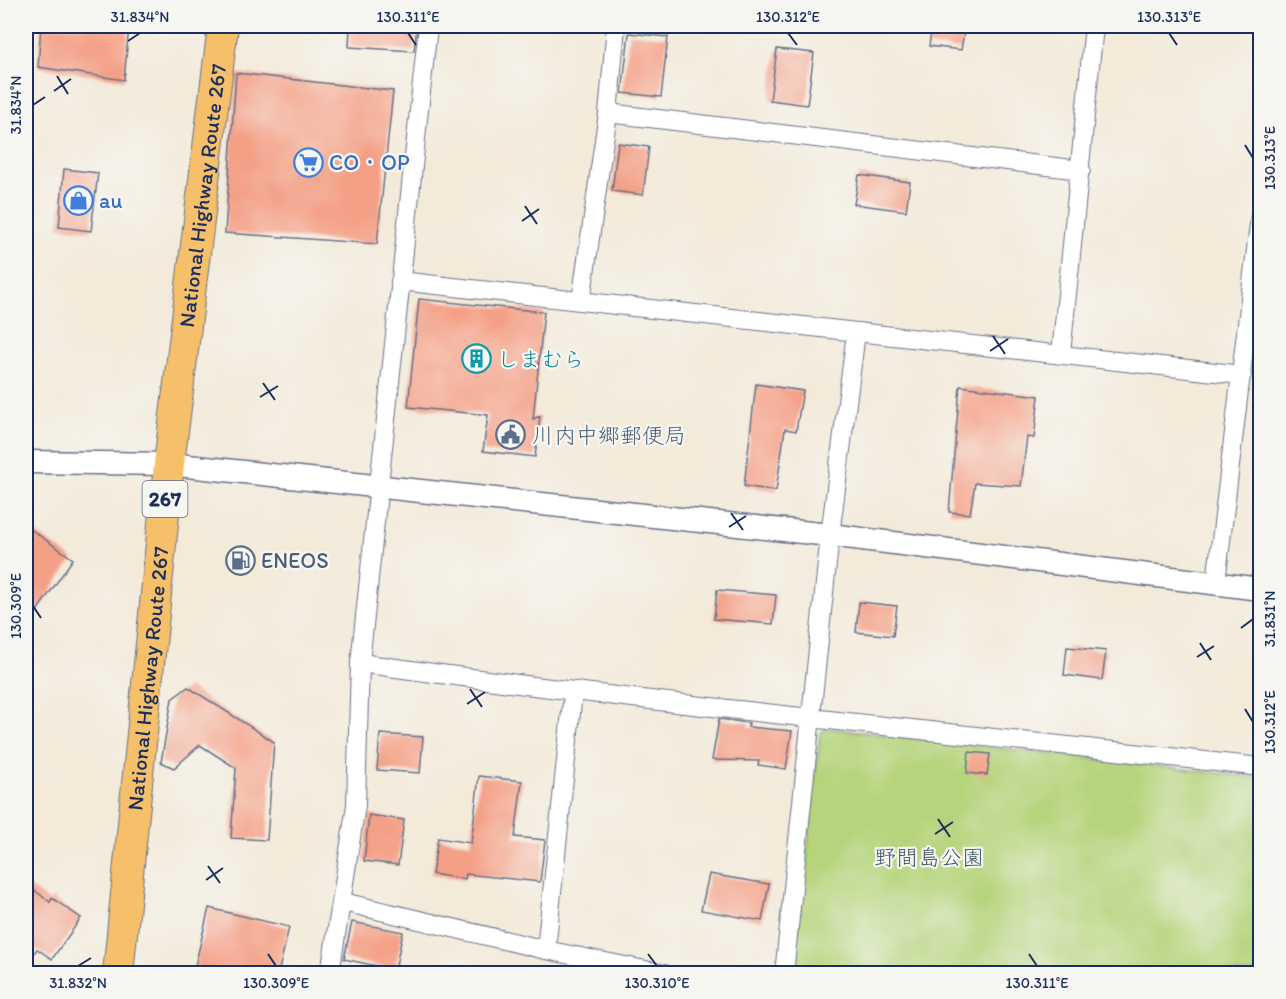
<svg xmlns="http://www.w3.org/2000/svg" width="1286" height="999" viewBox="0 0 1286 999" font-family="Itim,'Klee One',sans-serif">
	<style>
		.green { fill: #b5d47c; stroke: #68826d; stroke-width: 1.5 }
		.building { fill: #f4a086 }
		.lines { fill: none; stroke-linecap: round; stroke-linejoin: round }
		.minor-casing { stroke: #677089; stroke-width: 20 }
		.tertiary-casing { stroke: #677089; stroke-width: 25 }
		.trunk-casing { stroke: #677089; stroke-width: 32 }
		.minor { stroke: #fff; stroke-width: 18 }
		.tertiary { stroke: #fff; stroke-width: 22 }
		.trunk { stroke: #f6c06b; stroke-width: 30 }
		.ticks { fill: none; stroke: #1b2f5e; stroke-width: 2 }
		.labels { text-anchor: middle; stroke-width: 4.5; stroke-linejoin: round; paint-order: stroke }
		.shield { fill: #f6f6f2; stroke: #5d6b8a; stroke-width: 1.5 }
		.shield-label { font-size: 21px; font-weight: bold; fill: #1b2f5e }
		.shop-label { font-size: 22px; fill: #366cbe; stroke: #f6f6f2; text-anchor: start }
		.street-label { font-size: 22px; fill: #1b2f5e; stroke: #f6f6f2 }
		.culture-label { font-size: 22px; fill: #0d838f; stroke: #f6f6f2; text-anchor: start }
		.service-label { font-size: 22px; fill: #4e5e75; stroke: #f6f6f2; text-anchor: start }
		.park-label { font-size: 22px; fill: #425866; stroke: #f6f6f2 }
		.neatline { fill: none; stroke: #1b2f5e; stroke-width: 2 }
		.ticks-label { font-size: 15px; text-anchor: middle; fill: #1b2f5e }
	</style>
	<rect width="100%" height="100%" fill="#f6f6f2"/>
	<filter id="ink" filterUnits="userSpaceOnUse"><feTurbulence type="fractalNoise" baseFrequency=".0167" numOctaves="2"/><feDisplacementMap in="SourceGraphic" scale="12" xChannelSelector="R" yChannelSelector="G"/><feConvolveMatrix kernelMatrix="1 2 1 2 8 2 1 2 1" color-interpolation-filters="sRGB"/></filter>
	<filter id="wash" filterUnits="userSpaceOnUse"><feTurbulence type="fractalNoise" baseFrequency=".008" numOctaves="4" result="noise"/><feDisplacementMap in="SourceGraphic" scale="24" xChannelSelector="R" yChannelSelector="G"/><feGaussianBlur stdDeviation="1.35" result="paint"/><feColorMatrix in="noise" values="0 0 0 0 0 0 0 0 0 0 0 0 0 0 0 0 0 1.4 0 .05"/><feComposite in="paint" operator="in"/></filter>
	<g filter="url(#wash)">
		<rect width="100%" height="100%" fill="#f3ead9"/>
		<path class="green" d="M827,728L1260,778V973L793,974L820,734Z"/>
		<g id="blocks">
			<path class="building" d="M41,26H129L124,80L38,67Z
				M350,26H417L414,51L349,47Z
				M932,26H965L961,50L929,46Z
				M629,33L668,37L661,97L622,93Z
				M777,49L814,53L807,105L770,100Z
				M236,73L393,91L377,244L225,233Z
				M618,143L649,147L643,195L612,191Z
				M64,169L98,173L91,231L59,227Z
				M859,175L910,182L906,211L854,204Z
				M419,299L544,312L533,419L540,416L535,457L483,451L488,415L408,407Z
				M756,384L803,391L796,431L785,429L776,491L744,486Z
				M960,386L1039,396L1034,438L1027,437L1021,486L975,483L970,514L949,512Z
				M26,526L73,559L26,627Z
				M717,590L776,595L773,624L714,619Z
				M859,602L897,606L893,636L856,632Z
				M1067,647L1106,651L1102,680L1064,675Z
				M188,687L274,742L267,840L231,838L236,768L200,745L174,768L161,762L172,699Z
				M719,719L749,723L748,727L792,731L786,769L758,765L759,761L712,760Z
				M380,734L423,737L420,773L377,770Z
				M969,752L990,754L987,775L967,773Z
				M479,776L522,781L515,837L545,840L540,882L466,874L465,879L432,874L438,838L471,843Z
				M369,815L404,820L398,865L364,861Z
				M709,874L769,884L762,921L701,910Z
				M26,884L50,902L52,898L81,918L52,959L37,949L26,964Z
				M209,908L289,927L278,974H193Z
				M352,922L403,932L395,970L344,959Z"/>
		</g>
	</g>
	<g filter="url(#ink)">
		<use href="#blocks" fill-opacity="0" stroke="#677089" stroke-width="1.5"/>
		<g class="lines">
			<defs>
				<path id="minor" d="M608,113L1081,170
					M400,281L1242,375
					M581,301L608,113L616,26
					M1061,354L1094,26
					M1216,582L1260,216
					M360,663C659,705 960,733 1260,767
					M343,902L546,950L665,974
					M546,950L573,693
					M330,974L356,805L360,663L428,26
					M784,974L830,535L856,333"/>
				<path id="tertiary" d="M26,462L169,464L830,535L1260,589"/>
				<g id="trunk">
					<path id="s1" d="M118,974L169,464L223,26"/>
				</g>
			</defs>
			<use href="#minor" class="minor-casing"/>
			<use href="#tertiary" class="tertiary-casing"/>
			<use href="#trunk" class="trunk-casing"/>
			<use href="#minor" class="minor"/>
			<use href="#tertiary" class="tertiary"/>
			<use href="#trunk" class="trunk"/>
		</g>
	</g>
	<path class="ticks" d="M408,33L416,45M788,33L797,45M1169,33L1177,45M128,41L140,33M57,76L68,94M54,91L71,79M33,105L45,97M1245,145L1253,158M525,206L537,224M522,221L539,209M993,336L1005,354M990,351L1008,339M263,383L275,400M260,397L278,386M731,513L743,530M729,527L746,516M33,606L41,618M1241,628L1253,619M1200,643L1211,660M1197,657L1214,646M470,689L482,707M467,704L485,692M1245,709L1253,722M938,819L950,837M935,834L953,822M208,866L220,883M206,880L223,868M268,954L276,966M648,954L657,966M1029,954L1037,966M78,966L91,958"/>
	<defs>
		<symbol id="supermarket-ring" viewBox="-11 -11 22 22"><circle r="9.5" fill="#f6f6f2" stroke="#3f7fe0" stroke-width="1.5"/><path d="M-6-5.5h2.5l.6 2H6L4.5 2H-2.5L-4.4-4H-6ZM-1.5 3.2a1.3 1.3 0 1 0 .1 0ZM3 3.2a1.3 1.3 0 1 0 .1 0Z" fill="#3f7fe0"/></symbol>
		<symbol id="shop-ring" viewBox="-11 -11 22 22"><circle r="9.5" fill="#f6f6f2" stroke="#3f7fe0" stroke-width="1.5"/><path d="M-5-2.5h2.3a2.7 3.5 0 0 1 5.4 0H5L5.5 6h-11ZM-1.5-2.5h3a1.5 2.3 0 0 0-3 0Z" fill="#3f7fe0"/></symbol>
		<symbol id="building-ring" viewBox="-11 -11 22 22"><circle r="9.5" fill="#f6f6f2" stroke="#0f9aa8" stroke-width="1.5"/><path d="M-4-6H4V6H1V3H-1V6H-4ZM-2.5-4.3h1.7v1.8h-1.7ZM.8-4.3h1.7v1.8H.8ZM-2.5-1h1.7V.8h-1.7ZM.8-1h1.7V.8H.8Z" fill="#0f9aa8"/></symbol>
		<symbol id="civic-ring" viewBox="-11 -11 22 22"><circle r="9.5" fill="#f6f6f2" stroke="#5c6f8a" stroke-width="1.5"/><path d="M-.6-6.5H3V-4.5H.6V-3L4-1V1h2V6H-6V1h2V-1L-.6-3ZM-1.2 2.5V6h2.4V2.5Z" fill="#5c6f8a"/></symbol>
		<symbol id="fuel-ring" viewBox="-11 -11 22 22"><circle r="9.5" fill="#f6f6f2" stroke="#5c6f8a" stroke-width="1.5"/><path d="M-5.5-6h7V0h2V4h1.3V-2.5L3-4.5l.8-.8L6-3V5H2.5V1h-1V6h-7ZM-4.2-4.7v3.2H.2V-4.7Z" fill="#5c6f8a"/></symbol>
	</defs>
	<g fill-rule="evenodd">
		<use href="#supermarket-ring" x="292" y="146" width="33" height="33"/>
		<use href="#shop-ring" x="62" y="184" width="33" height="33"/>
		<use href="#building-ring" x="460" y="342" width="33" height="33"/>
		<use href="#civic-ring" x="494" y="418" width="33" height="33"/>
		<use href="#fuel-ring" x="224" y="544" width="33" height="33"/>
	</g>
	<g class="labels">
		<rect class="shield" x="142.5" y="481" width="45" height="36" rx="4.5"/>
		<g class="shield-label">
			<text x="165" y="506">267</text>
		</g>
		<g class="shop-label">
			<text x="329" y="170">CO・OP</text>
			<text x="99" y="208">au</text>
		</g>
		<g class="street-label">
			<text dy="8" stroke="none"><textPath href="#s1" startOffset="783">National Highway Route 267</textPath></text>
			<text dy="8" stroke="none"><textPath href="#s1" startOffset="297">National Highway Route 267</textPath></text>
		</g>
		<g class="culture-label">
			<text x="497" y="367">しまむら</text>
		</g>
		<g class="service-label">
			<text x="532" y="443">川内中郷郵便局</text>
			<text x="261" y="568">ENEOS</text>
		</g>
		<g class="park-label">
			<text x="929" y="865">野間島公園</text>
		</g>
	</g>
	<rect width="1286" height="999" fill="none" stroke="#f6f6f2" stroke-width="66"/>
	<rect x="33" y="33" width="1220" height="933" class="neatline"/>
	<g class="ticks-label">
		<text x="140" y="22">31.834°N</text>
		<text x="408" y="22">130.311°E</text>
		<text x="788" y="22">130.312°E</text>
		<text x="1169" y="22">130.313°E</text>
		<text transform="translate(16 105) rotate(-90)" y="5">31.834°N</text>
		<text transform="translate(1270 158) rotate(-90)" y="5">130.313°E</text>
		<text transform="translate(16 606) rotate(-90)" y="5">130.309°E</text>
		<text transform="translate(1270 619) rotate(-90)" y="5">31.831°N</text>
		<text transform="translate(1270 722) rotate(-90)" y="5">130.312°E</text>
		<text x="78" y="988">31.832°N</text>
		<text x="276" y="988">130.309°E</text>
		<text x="657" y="988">130.310°E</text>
		<text x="1037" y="988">130.311°E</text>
	</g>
</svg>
